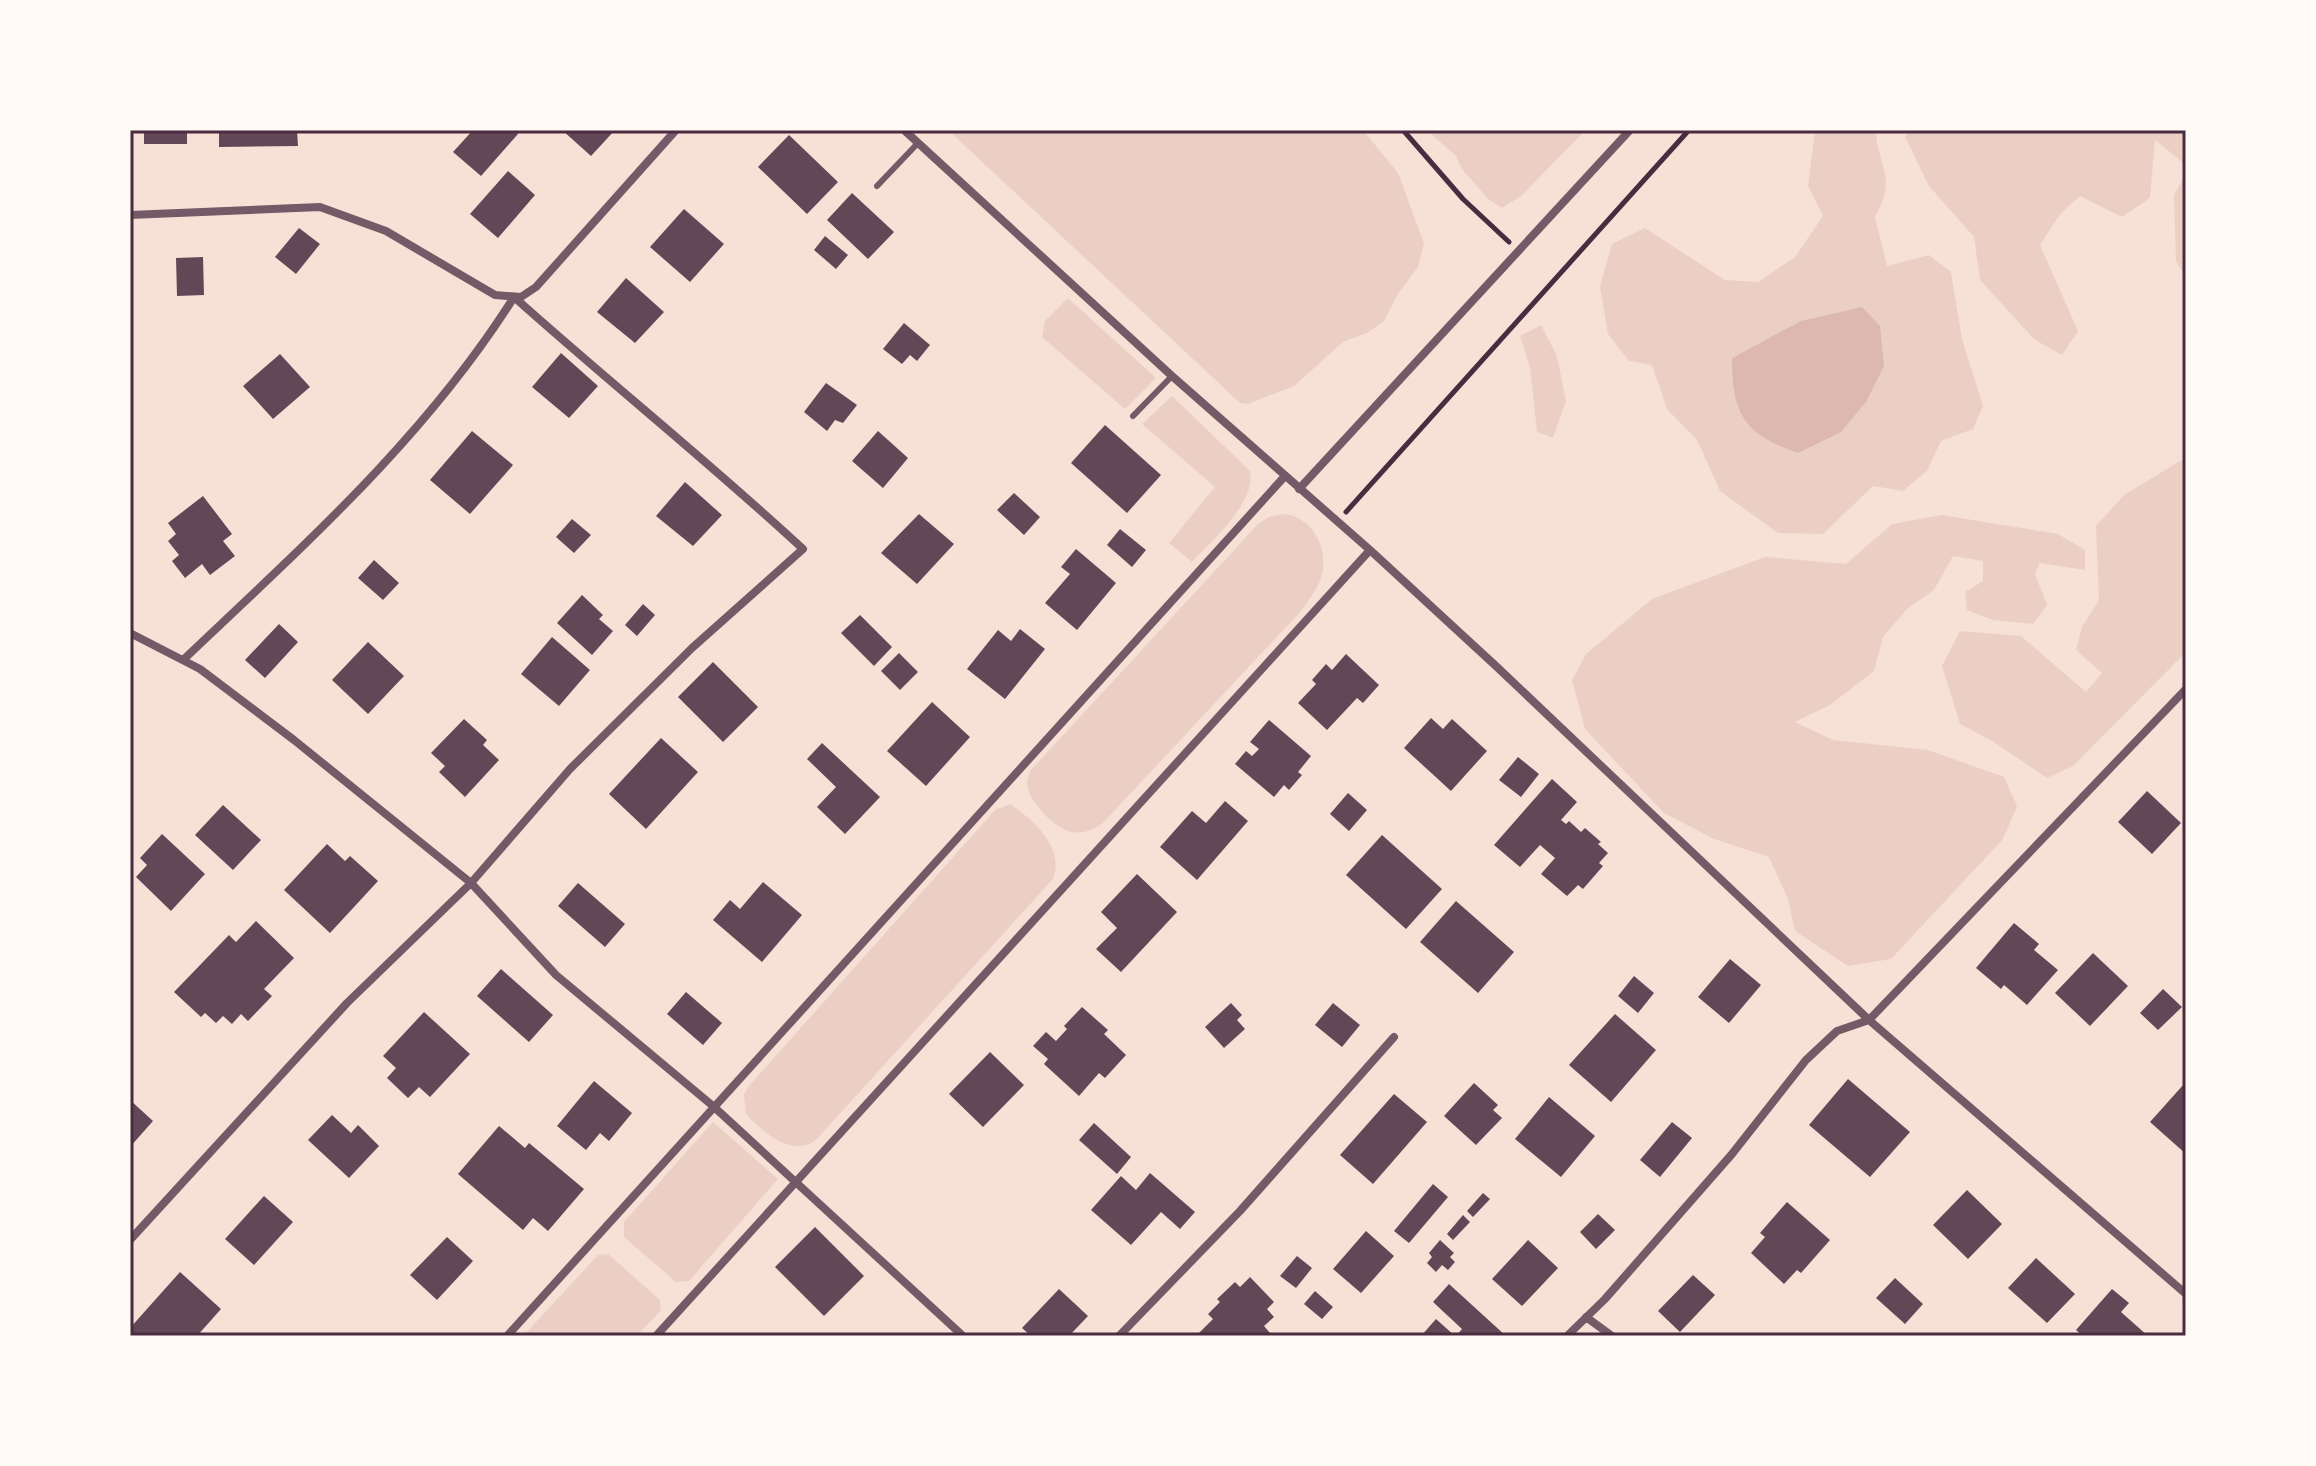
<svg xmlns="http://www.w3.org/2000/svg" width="2316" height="1466" viewBox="0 0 2316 1466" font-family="Helvetica,sans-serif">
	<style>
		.green { fill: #ebcfc5 }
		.water { fill: #dcb8b0 }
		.building { fill: #644757 }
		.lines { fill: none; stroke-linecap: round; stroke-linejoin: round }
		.path { stroke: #4a2c40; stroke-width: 5 }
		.service { stroke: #755966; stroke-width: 6 }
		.minor { stroke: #755966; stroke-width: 8 }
		.neatline { fill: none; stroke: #4a2c40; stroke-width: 3 }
	</style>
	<rect width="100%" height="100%" fill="#f7e1d7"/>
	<path class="green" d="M948,130H1363L1398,173L1424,243L1418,267L1398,294L1384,321L1367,333L1343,342L1294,386L1248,404L1240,403Z
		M1431,130H1586L1521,196L1502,208L1488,199L1462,169L1456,156L1433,136Z
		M1815,130H1876C1878,171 1898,174 1875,217L1887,266L1929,255L1951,272L1962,339L1983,406L1973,429L1941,441L1927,471L1903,491L1873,486L1823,534L1778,533L1720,491L1697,440L1667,409L1652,365L1629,361L1608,334L1600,286L1612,244L1645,228L1725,280L1758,282L1795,257L1823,216L1808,186Z
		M1909,130H2186V165L2155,140L2150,198L2122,217L2080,196L2060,214L2040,245L2078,331L2062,355L2035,340L1980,280L1974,237L1929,186L1905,137Z
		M2186,173V278L2176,261L2174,195Z
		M1068,298L1156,378L1125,409L1042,337L1045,321Z
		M1541,325L1557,356L1566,401L1553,438L1537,432L1530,367L1520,336Z
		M1172,396L1250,471C1257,502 1211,541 1192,562L1169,543L1215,487L1142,424Z
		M2180,461H2186V652L2073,766L2047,778L1992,741L1960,724L1942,666L1960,631L2021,636L2086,692L2102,673L2076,650L2082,627L2099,600L2096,526L2124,495Z
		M1283,514C1313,516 1330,550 1321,578C1317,590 1308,601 1301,611L1102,824C1092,830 1084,834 1072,832C1056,829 1032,805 1028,789C1026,782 1028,777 1030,771L1259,523L1269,517Z
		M1942,515L2058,534L2085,550V570L2040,563L2035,574L2047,605L2033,624L1993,620L1967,610L1965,592L1983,581V561L1953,556L1934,590L1908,608L1883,637L1874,671L1830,705L1795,722L1833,740L1928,750L2004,777L2017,806L2003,839L1891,959L1848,966L1795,931L1788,899L1769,857L1714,839L1664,813L1585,729L1572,680L1586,654L1652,599L1765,557L1846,564L1892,524Z
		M1010,804C1034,820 1065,848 1053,879L816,1140C791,1158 763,1132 746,1114L744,1095L748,1087L995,810Z
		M713,1122L778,1179L689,1281L676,1282L624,1237V1222Z
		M608,1254L660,1300L661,1310L637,1336H523L598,1255Z"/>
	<path class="water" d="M1862,307L1880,326L1884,366L1866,402L1841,432L1798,453C1744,434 1732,415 1732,358L1801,321Z"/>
	<path class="building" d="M144,130H187V144H144Z
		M219,130H297L298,146L219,147Z
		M473,130H514L518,134L481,176L453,152Z
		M562,130H615L591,156Z
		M789,135L838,182L807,214L758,167Z
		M508,171L535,195L498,238L470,214Z
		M852,193L894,232L868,259L827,220Z
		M684,209L724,244L690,282L650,247Z
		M299,228L320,244L296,274L275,257Z
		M825,236L848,255L836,269L814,250Z
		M203,257L204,295L177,296L176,258Z
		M626,278L664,312L635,343L597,312Z
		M904,323L930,345L917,361L910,355L902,364L883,349Z
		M561,353L598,386L569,418L532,387Z
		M280,354L310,387L273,419L243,386Z
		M826,383L857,405L843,423L835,420L827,431L804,412Z
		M1105,425L1161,475L1127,513L1071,463Z
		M472,431L513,465L470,514L430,480Z
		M878,431L908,458L883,488L852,461Z
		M685,482L722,515L693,546L656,516Z
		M1014,493L1040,517L1024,535L997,510Z
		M203,496L232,534L223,541L235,556L210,575L202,564L185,578L172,561L179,555L168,541L176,534L168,523Z
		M919,514L954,544L917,584L881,553Z
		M572,519L591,535L574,553L556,537Z
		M1120,529L1146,550L1132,567L1107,545Z
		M1076,549L1116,583L1077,630L1045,603L1070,574L1061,567Z
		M374,560L399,583L383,600L358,578Z
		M582,595L603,615L599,619L613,631L592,655L557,623Z
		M643,604L655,615L637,636L625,625Z
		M860,615L892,647L874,666L841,633Z
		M279,624L298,642L265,678L245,660Z
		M1020,629L1045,649L1005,699L967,669L998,630L1011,641Z
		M552,637L590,670L559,706L521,674Z
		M368,642L404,676L368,714L332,680Z
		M899,653L918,672L900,690L881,671Z
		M1346,654L1379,685L1363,703L1357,698L1327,730L1298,703L1316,684L1312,680L1326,664L1332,670Z
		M713,662L758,707L723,742L678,697Z
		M932,702L970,737L926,786L887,751Z
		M1431,718L1443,729L1452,719L1487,751L1451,791L1404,748Z
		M464,719L487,740L483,745L499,760L465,797L439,772L445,766L431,753Z
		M1269,720L1311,756L1298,772L1302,775L1289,790L1284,785L1274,797L1235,764L1246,751L1252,756L1259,749L1250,742Z
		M661,738L698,772L646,829L609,794Z
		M822,743L880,797L845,834L817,807L836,787L807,759Z
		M1518,757L1539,774L1521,797L1499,780Z
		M1552,779L1577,802L1561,820L1566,824L1569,821L1581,832L1585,828L1601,842L1598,844L1608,853L1599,863L1603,866L1583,889L1578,885L1567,896L1541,874L1555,858L1540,845L1520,867L1494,845Z
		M2147,791L2181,823L2152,854L2118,822Z
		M1348,793L1367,810L1349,831L1330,814Z
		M1225,801L1248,821L1197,880L1160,847L1192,811L1206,823Z
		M223,805L261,840L233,870L195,835Z
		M162,834L205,874L171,911L136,877L147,865L140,858Z
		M1382,835L1442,889L1406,929L1346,875Z
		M327,844L345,861L350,856L378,881L330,933L284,890Z
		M1137,874L1177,912L1121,972L1096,949L1117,928L1101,912Z
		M763,882L802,915L762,962L713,920L730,900L740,909Z
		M578,883L625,924L605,947L558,906Z
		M1456,901L1514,952L1478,993L1420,942Z
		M256,921L294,958L264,989L272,996L248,1021L241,1014L232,1024L223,1016L216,1023L205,1013L201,1017L174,992L229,935L236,942Z
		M2014,923L2039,944L2034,950L2058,970L2027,1005L2004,985L2001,989L1976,968Z
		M2093,953L2128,986L2090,1026L2055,993Z
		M1730,959L1761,985L1729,1023L1698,997Z
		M501,969L553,1015L529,1042L477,996Z
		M1634,976L1654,993L1638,1013L1618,996Z
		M2163,989L2182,1007L2158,1030L2140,1013Z
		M686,992L722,1023L703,1045L667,1014Z
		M1231,1003L1242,1015L1237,1020L1245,1029L1224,1048L1205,1027Z
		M1333,1003L1360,1025L1342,1047L1315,1025Z
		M1082,1007L1108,1030L1104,1034L1126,1055L1105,1078L1099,1073L1079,1096L1044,1064L1048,1059L1033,1046L1046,1032L1056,1041L1067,1029L1064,1026Z
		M424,1012L470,1054L430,1097L419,1087L408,1098L387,1078L396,1068L383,1056Z
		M1615,1014L1656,1050L1611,1102L1569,1065Z
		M990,1052L1024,1085L983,1127L949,1094Z
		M1848,1079L1910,1132L1870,1177L1809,1125Z
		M594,1081L632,1113L609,1141L600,1133L586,1150L557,1126Z
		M1474,1083L1498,1105L1493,1110L1502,1118L1476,1145L1444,1116Z
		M2184,1084L2186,1085V1154L2150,1122Z
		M1394,1094L1427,1122L1373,1184L1340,1155Z
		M1549,1097L1595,1136L1561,1177L1515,1139Z
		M130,1100L153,1121L130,1147Z
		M332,1115L351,1133L358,1125L379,1146L349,1178L308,1140Z
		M1672,1122L1692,1138L1660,1177L1640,1160Z
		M1094,1123L1131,1157L1117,1174L1079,1140Z
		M499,1126L525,1148L529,1143L584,1189L548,1231L533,1218L523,1230L458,1174Z
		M1150,1173L1195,1212L1180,1229L1161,1212L1131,1245L1091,1210L1121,1176L1136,1190Z
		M1433,1184L1448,1197L1409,1243L1394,1231Z
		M1967,1190L2002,1224L1968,1259L1933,1225Z
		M1483,1193L1490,1199L1473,1217L1467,1211Z
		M264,1196L293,1222L254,1265L225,1239Z
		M1787,1202L1830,1240L1801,1273L1797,1270L1784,1284L1751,1253L1765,1237L1760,1233Z
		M1598,1214L1615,1230L1596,1249L1580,1232Z
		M1463,1215L1470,1222L1453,1240L1447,1234Z
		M815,1227L864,1276L824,1316L775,1267Z
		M1366,1231L1394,1256L1361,1293L1333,1269Z
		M447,1237L473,1261L437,1300L410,1275Z
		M1440,1240L1454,1253L1450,1257L1455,1262L1448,1270L1442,1265L1436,1272L1427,1263L1432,1257L1429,1253Z
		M1528,1240L1558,1268L1522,1306L1492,1279Z
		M1297,1256L1312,1268L1296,1288L1280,1276Z
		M2036,1258L2075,1294L2047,1323L2008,1288Z
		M180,1272L221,1309L197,1336H133L130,1328Z
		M1693,1275L1715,1295L1680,1332L1658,1311Z
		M1250,1277L1274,1302L1267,1309L1274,1317L1264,1326L1270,1333L1267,1336H1196L1213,1319L1208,1314L1220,1302L1217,1299L1235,1282L1240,1287Z
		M1895,1278L1923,1304L1905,1324L1876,1298Z
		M1449,1284L1506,1336H1456L1462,1329L1433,1302Z
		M1059,1289L1088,1316L1069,1336H1031L1022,1328Z
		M2112,1289L2129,1303L2121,1312L2148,1336H2083L2076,1330Z
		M1315,1291L1333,1307L1322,1319L1304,1304Z
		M1436,1319L1455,1336H1421Z"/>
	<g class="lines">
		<path class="path" d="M1403,130L1463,199L1509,242
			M1346,512L1689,130"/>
		<path class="service" d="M877,186L918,143
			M1133,416L1172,376"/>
		<path class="minor" d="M904,130L1172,376L1370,550L1497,667L1869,1020L2186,1294
			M130,215L320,207L386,231L495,295L521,297L536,287L676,130
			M1299,489L1630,130
			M130,633L200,669L294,740L471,883L556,975L713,1106L963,1336
			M130,1240L347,1003L471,883L570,769L692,648L803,549C709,462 609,382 514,297C426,437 302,547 183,660
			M1586,1317L1612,1336
			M507,1336L1285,476
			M656,1336L1370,550
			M1119,1336L1240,1211L1394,1037
			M1567,1336L1605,1299L1732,1154L1806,1060L1837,1031L1869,1020L2186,689"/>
	</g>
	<rect width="2316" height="1466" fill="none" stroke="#fffaf5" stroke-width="264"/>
	<rect x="132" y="132" width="2052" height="1202" class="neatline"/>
</svg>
